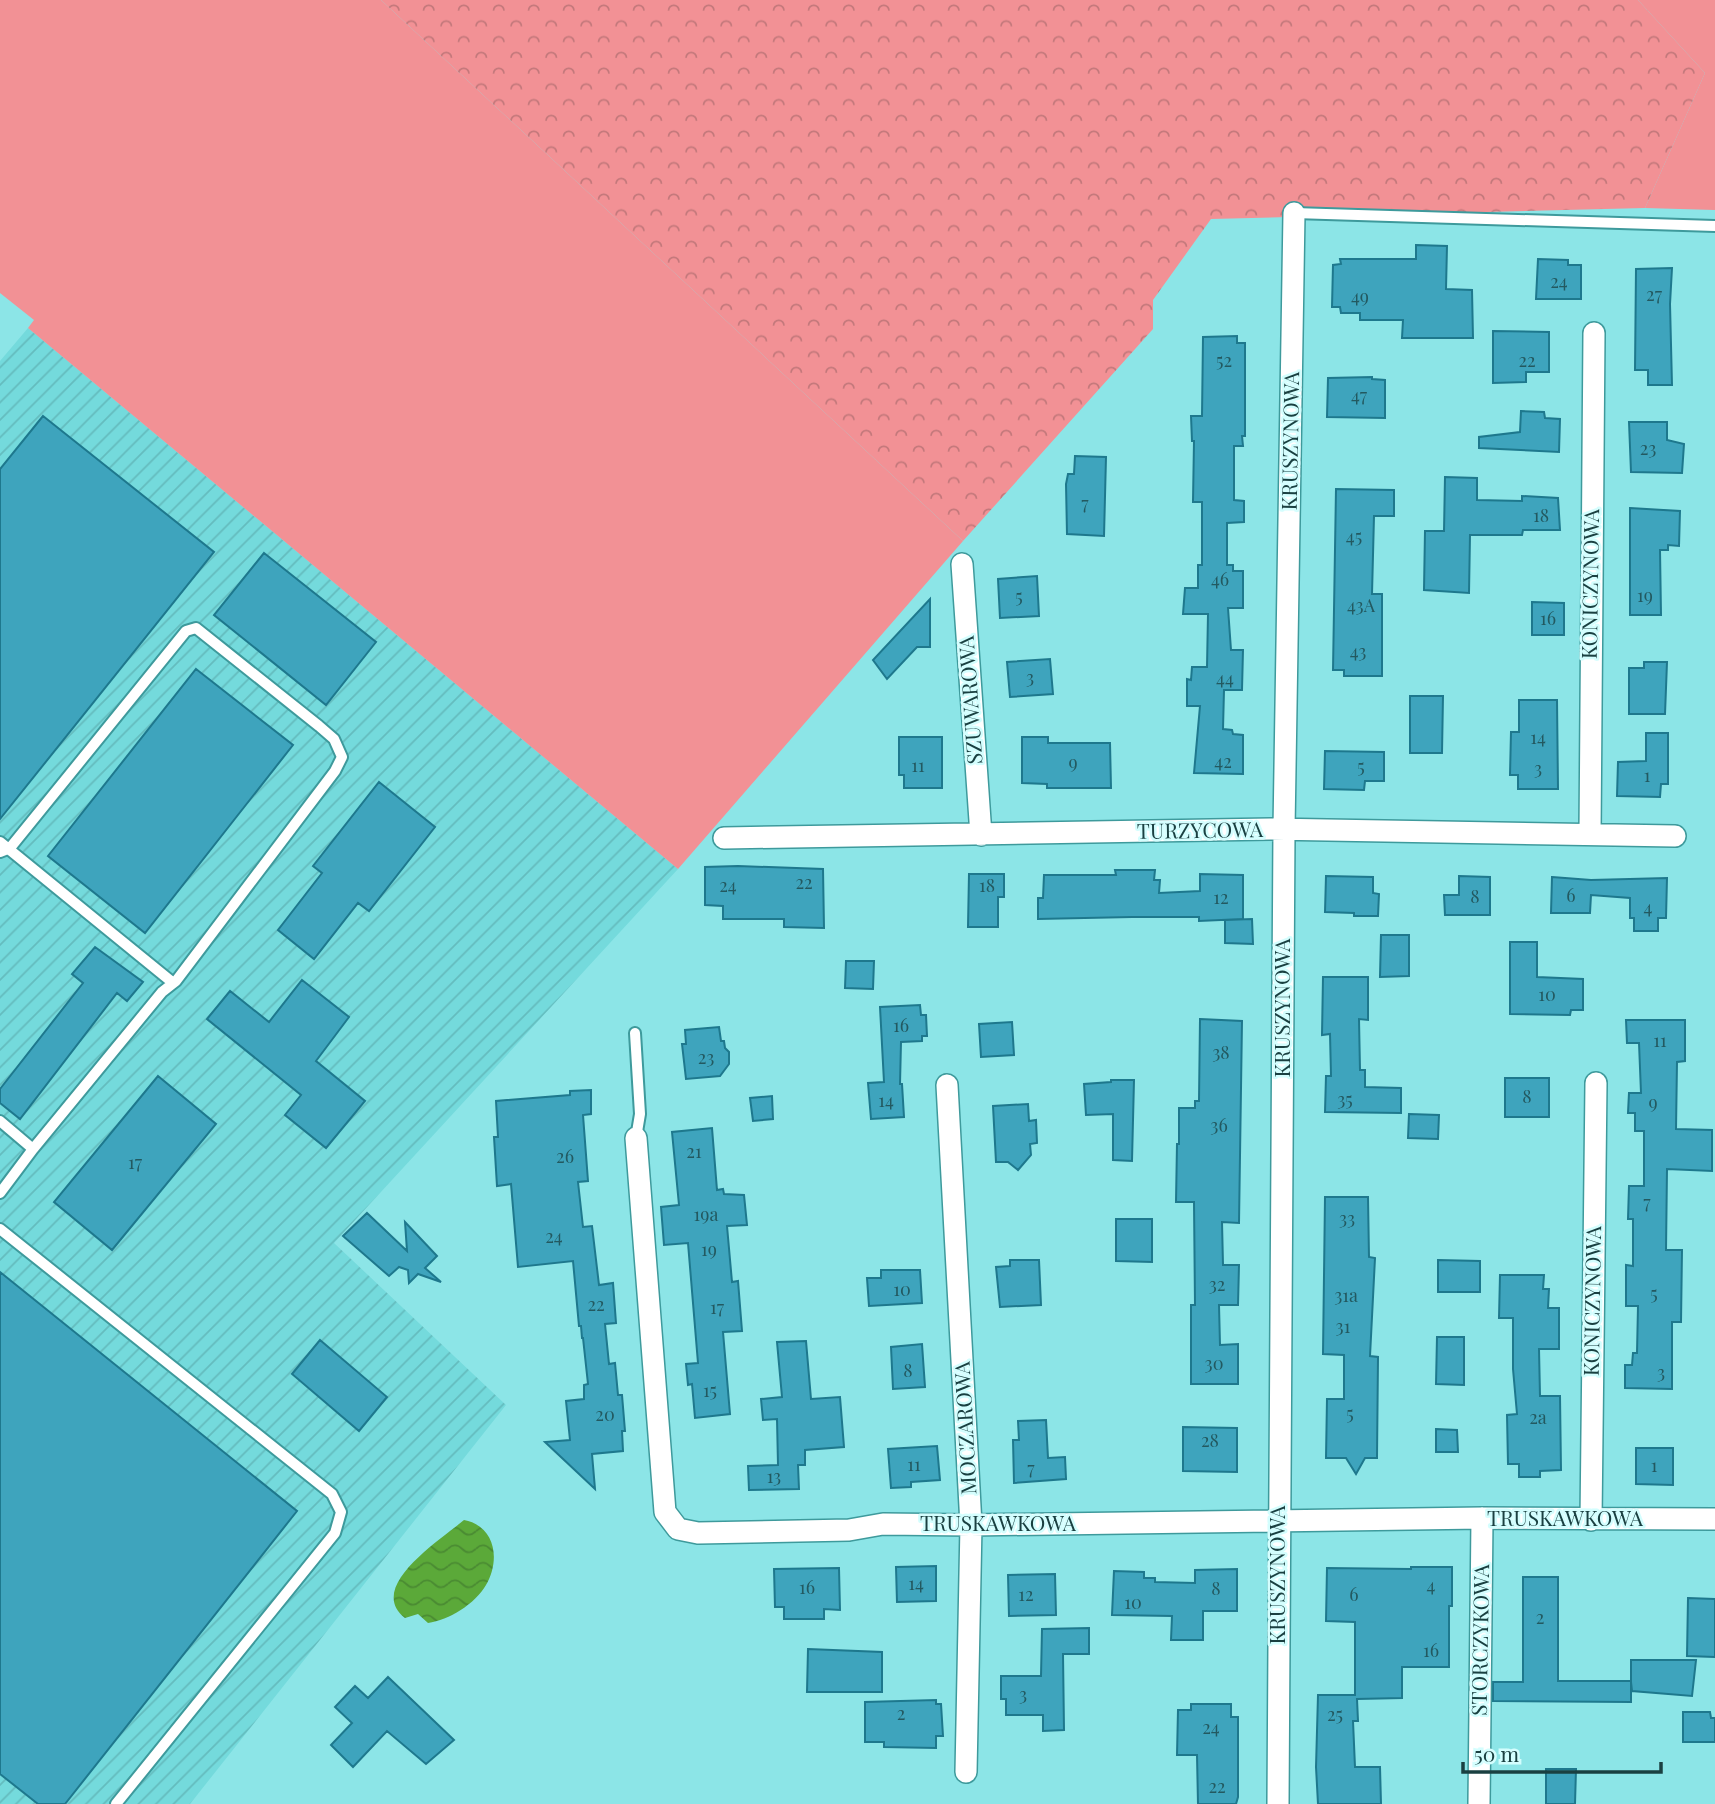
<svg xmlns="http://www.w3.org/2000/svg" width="1715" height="1804" viewBox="0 0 1715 1804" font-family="'Playfair Display',serif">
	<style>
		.industrial { fill: url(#industrial-furrows) }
		.grass { fill: #f29195 }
		.forest { fill: url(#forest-crowns) }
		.water { fill: url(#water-waves) }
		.building { fill: #3ea4bd; stroke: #1e788d; stroke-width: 2 }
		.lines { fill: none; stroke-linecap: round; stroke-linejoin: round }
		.service-casing { stroke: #3e9a9c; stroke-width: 14 }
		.minor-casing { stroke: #3e9a9c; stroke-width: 24 }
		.service { stroke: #fff; stroke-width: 10 }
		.minor { stroke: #fff; stroke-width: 21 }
		.labels { text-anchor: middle; stroke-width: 5; stroke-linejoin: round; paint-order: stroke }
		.number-label { font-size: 18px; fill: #235960 }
		.street-label { font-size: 21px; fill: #1a4041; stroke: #d4fefe }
	</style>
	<defs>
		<pattern id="industrial-furrows" width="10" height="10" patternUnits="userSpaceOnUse" patternTransform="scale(1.75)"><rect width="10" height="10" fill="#74dadc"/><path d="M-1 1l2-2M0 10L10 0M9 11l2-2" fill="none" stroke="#64bcbe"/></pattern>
		<pattern id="forest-crowns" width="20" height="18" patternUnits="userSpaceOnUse" patternTransform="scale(1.75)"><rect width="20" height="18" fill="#f29195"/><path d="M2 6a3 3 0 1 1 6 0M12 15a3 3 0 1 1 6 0" fill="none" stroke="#c3787b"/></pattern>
		<pattern id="water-waves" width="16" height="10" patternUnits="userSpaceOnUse" patternTransform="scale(1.75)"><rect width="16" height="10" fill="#5ba939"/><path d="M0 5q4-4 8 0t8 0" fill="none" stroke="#4a8b32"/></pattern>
	</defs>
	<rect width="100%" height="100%" fill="#8ce5e7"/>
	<path class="industrial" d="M28,328L678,869L334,1243L506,1405L190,1804H0V361Z"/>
	<path class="grass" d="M0,0H381L963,541L678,869L28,328L34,320L0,293Z
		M1638,0H1715V210L1645,208L1705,73Z"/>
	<path class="forest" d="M381,0H1638L1705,73L1645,208L1211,219L1153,300V329L963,541Z"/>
	<path class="water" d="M464,1520C495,1526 501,1559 486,1585C475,1604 449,1620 428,1623L418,1614L405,1618C365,1587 442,1539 464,1520Z"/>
	<path class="building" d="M1416,245L1447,246L1446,289L1472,290L1473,338H1402L1403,320H1360V313H1341L1340,307H1332L1333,265L1341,264L1340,259H1416Z
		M1538,259L1568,260V265H1581V299H1536Z
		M1672,268L1670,304L1672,385H1648V370H1635L1636,269Z
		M1493,331L1549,332V372H1526V382L1493,383Z
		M1237,336V343H1245V436H1242L1243,446H1234V500L1244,501V522L1227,523V565H1233V571H1243V608H1228L1231,650H1243L1242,690H1224L1223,729L1232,730L1233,734L1243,735V774L1194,773L1200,706H1187V679L1191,680L1192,667H1207L1208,614H1183L1185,588H1198V565H1202V502H1193L1194,441H1192L1191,416H1202L1203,337Z
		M1372,377V379L1385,380V418L1327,417L1328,378Z
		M1521,411L1544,412L1545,418L1560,419L1559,452L1479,448V437L1520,432Z
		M43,416L214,552L0,819V469Z
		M1629,422H1667V440L1684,444L1682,473L1631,472Z
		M1075,456L1106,457L1104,536L1067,534L1066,484L1068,474H1074Z
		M1445,477L1477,478V500L1522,501V496L1558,498L1560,530H1523L1522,535H1470L1469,593L1424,590L1425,531H1444Z
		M1336,489L1394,490V516H1374L1372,594H1382V676H1344V670H1333Z
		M1630,508L1680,511L1679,546L1668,545V550H1660L1661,615H1630Z
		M264,553L376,642L326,705L214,615Z
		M1037,576L1039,616L1000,618L998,579Z
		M930,599V647H917L887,679L873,660Z
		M1532,602L1564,603V635H1532Z
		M1050,659L1053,694L1010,697L1007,662Z
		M1644,662H1667L1665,714H1629V668H1644Z
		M196,669L293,745L145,933L48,856Z
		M1410,696H1443L1442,753H1410Z
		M1519,700H1557L1558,789H1518V775H1510L1511,732H1519Z
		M1646,733H1668V784H1661L1660,797L1617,796L1618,762L1646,761Z
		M899,737H942V788H904V775H899Z
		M1022,737H1048V743H1110L1111,788H1047V784L1022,783Z
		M1325,751L1384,752V781H1365L1364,790L1324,789Z
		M379,782L435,827L369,911L358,903L314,959L278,930L322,873L313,866Z
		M738,866L823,869L824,928L784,927V919H723V906L705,905V867Z
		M1115,870H1155L1154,880H1160L1159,893L1200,891V874L1243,875V919L1199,921V917H1132L1038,919V898H1043L1044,875H1116Z
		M969,874H1004V897H998V927H968Z
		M1326,876L1373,877V893L1379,894L1378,916H1354V913L1325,912Z
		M1459,876L1490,877V915H1445L1444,895H1459Z
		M1552,877L1591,880L1667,878L1666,918H1658V931H1634V918H1630V898L1591,895L1590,913H1551Z
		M1252,919L1253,944L1225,943V920Z
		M1381,935H1409V976L1380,977Z
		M1510,942H1537V977L1583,979V1010H1571L1570,1015L1510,1014Z
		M95,947L143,982L127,1001L117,993L20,1119L0,1103V1089L83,983L72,974Z
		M846,961H874L873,989L845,988Z
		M1323,977H1368V1020L1359,1019L1360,1070H1365V1087L1401,1088V1113L1325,1112L1326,1076H1331L1330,1034L1322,1035Z
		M302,980L349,1017L316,1061L365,1101L326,1148L285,1115L301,1095L207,1019L230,991L269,1022Z
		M920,1005L921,1015H926L927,1036H922V1041L901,1042L900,1084H902L904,1117L871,1119L868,1083L884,1082L880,1007Z
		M1200,1019L1242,1021L1239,1223L1222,1222L1223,1265H1239L1238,1305H1219L1220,1345L1238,1344V1384H1191V1305H1195L1194,1202H1176L1177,1144H1179V1108H1195V1101H1199Z
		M1626,1020H1685V1061L1677,1062L1676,1129L1712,1130V1171L1667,1169L1666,1250H1682L1681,1322H1672V1389L1625,1388V1365H1632L1633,1353H1637L1638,1306H1626V1265L1633,1266V1219H1628L1629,1186H1644V1131H1635V1113H1628L1629,1093H1641L1639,1043H1627Z
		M1012,1022L1014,1055L981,1057L979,1024Z
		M719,1027L721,1041H724L725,1048L729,1052V1064L720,1076L686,1079L682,1044H686L685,1030Z
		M158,1076L216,1124L112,1250L54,1202Z
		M1505,1078H1549V1117H1505Z
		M1111,1080H1134L1132,1161L1113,1160V1114L1086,1115L1084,1084L1111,1082Z
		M591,1090V1114L583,1115L588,1181L578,1182L583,1227L592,1226L599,1285L613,1283L616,1323L605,1324L609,1364L615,1363L618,1395H622L625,1431H622L623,1451L592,1454L595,1489L545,1442L570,1440L566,1401L584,1399V1385L588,1384L583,1338H582L581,1326H579L573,1261L518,1267L511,1184L497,1186L494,1137H498L496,1101L570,1095V1091Z
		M772,1096L773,1119L753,1121L750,1098Z
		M1028,1104L1029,1121L1036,1120L1037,1143L1030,1144L1031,1155L1018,1170L1008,1162H996L993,1106Z
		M1409,1114L1439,1115L1438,1139L1408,1138Z
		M712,1128L717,1190L723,1189L724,1194L744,1195L747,1225L727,1226L732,1282L738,1281L742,1331L723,1332L730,1414L695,1418L692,1384L688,1385L686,1364L698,1363L688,1243L664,1245L661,1207L679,1205L672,1132Z
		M1325,1197H1368L1369,1257L1375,1258L1370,1356L1378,1357L1377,1458H1365L1356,1474L1346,1458H1326L1327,1399H1344V1355L1323,1354Z
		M367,1213L407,1251L405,1222L437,1256L425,1268L441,1282L418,1274L409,1283L408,1270L399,1267L389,1276L343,1236Z
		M1116,1219H1152V1262L1116,1261Z
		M1010,1260H1039L1041,1305L1000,1307L996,1267L1010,1266Z
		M1438,1260L1480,1261V1292H1438Z
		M881,1270H920L922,1303L869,1306L867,1278H881Z
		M0,1272L297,1511L65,1804H38L0,1774Z
		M1500,1275H1544L1543,1289H1549L1548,1308H1559V1349H1539L1540,1396H1560L1561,1470L1540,1471V1477H1519V1464H1508L1507,1415L1517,1414L1513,1369V1318H1499Z
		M1437,1337H1464V1385L1436,1384Z
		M320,1340L387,1397L359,1431L292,1374Z
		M806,1341L811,1399L840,1397L844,1447L805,1450V1465H798L799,1489L749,1490L748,1466L778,1465L777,1419L763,1420L761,1399L782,1397L777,1342Z
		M922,1344L925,1387L893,1389L891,1347Z
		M1046,1420L1048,1458L1065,1457L1066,1479L1014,1483L1013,1440H1019L1018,1421Z
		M1183,1427L1237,1428V1472L1183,1471Z
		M1436,1429L1457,1430L1458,1452H1436Z
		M937,1446L940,1480L911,1482V1487L891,1488L888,1449Z
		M1636,1448H1673V1485L1636,1484Z
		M936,1566V1601L897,1602L896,1567Z
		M1411,1567H1452V1606H1449V1667H1402V1698L1357,1699L1358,1721H1353L1355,1767H1380L1381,1804H1318L1316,1767L1318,1695H1355V1622L1326,1621L1327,1568L1411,1569Z
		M839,1568L840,1610L824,1609V1619H784V1607H775L774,1569Z
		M1237,1569V1611H1203V1640H1171L1172,1616L1112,1615L1114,1571L1144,1572V1578H1155V1582L1195,1583V1570Z
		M1055,1574L1056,1615L1009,1616L1008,1575Z
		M1523,1577H1558V1681H1631V1660H1696L1692,1696L1632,1691L1631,1682V1702L1493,1701V1682H1523Z
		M1688,1598L1715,1599V1657L1687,1656Z
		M1089,1628V1654H1063L1064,1730L1043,1731V1715H1006V1699H1001V1676H1041L1042,1629Z
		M808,1649L882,1652V1692H807Z
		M388,1677L454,1740L426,1764L387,1731L353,1767L331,1745L352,1723L335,1707L355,1686L368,1698Z
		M936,1700V1704H941L943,1736H936V1748L884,1747V1742H865V1702Z
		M1191,1704H1231V1717H1238V1797L1236,1804H1198L1197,1755H1177L1178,1710H1191Z
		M1683,1712H1710L1711,1718H1715V1742H1683Z
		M1546,1769H1576L1575,1804H1546Z"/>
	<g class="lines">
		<defs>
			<path id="service" d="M1294,213L1715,226
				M0,842L172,982
				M0,852L10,848L186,631L196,628L319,726L334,739L342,757L335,771L176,981L162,992L33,1149L0,1121
				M635,1033L640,1114L636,1138
				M0,1193L33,1149
				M0,1229L332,1494L341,1512L335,1533L116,1804"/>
			<path id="minor" d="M962,564L981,835
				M1590,834L1594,333
				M724,838L1271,829L1675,836
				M947,1085L971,1525L966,1772
				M636,1138L665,1512L678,1529L698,1533L849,1530L883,1524L971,1525L1482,1518L1715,1519
				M1591,1520L1596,1083
				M1278,1804L1284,829L1294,213
				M1479,1804L1482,1518"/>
		</defs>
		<use href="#service" class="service-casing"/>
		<use href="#minor" class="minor-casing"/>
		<use href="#service" class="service"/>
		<use href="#minor" class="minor"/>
	</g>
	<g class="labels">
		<g class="number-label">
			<text x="1559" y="288">24</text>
			<text x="1654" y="301">27</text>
			<text x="1360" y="303">49</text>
			<text x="1224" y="367">52</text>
			<text x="1527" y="367">22</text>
			<text x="1359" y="402">47</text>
			<text x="1648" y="455">23</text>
			<text x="1085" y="510">7</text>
			<text x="1541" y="522">18</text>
			<text x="1354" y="543">45</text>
			<text x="1220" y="586">46</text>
			<text x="1645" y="602">19</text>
			<text x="1019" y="603">5</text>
			<text x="1361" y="612">43A</text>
			<text x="1548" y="625">16</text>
			<text x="1358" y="658">43</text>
			<text x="1030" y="684">3</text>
			<text x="1225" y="685">44</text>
			<text x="1538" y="744">14</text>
			<text x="1223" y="768">42</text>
			<text x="1073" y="769">9</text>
			<text x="918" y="772">11</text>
			<text x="1361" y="773">5</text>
			<text x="1538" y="775">3</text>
			<text x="1647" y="782">1</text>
			<text x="804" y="889">22</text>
			<text x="728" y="892">24</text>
			<text x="987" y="892">18</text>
			<text x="1571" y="902">6</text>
			<text x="1475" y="903">8</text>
			<text x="1221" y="904">12</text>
			<text x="1648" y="914">4</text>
			<text x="1547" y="1001">10</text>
			<text x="901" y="1032">16</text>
			<text x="1660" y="1047">11</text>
			<text x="1221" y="1059">38</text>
			<text x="706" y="1064">23</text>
			<text x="1527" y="1103">8</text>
			<text x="1345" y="1106">35</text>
			<text x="886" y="1107">14</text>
			<text x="1653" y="1109">9</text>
			<text x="1219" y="1132">36</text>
			<text x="694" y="1158">21</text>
			<text x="565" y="1163">26</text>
			<text x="135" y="1169">17</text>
			<text x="1647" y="1209">7</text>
			<text x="706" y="1221">19a</text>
			<text x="1347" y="1225">33</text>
			<text x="554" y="1243">24</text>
			<text x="709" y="1256">19</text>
			<text x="1217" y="1291">32</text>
			<text x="902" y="1296">10</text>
			<text x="1654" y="1300">5</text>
			<text x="1346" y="1302">31a</text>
			<text x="596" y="1311">22</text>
			<text x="717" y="1314">17</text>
			<text x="1343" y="1333">31</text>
			<text x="1214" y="1370">30</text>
			<text x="908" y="1377">8</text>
			<text x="1661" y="1379">3</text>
			<text x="710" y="1397">15</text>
			<text x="1350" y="1420">5</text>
			<text x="605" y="1421">20</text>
			<text x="1538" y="1424">2a</text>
			<text x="1210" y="1447">28</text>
			<text x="914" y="1471">11</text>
			<text x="1654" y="1472">1</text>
			<text x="1031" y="1475">7</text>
			<text x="774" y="1483">13</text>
			<text x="916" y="1590">14</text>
			<text x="1431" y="1592">4</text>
			<text x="807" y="1594">16</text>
			<text x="1216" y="1595">8</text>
			<text x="1026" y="1601">12</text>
			<text x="1354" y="1601">6</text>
			<text x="1133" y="1609">10</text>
			<text x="1540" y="1624">2</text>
			<text x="1431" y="1657">16</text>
			<text x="1023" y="1701">3</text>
			<text x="901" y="1720">2</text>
			<text x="1335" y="1721">25</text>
			<text x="1211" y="1734">24</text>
			<text x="1217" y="1793">22</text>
		</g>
		<g class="street-label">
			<text transform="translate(1291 441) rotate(-89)" y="7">KRUSZYNOWA</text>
			<text transform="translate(1591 584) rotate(-89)" y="7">KONICZYNOWA</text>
			<text transform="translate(971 700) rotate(-94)" y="7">SZUWAROWA</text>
			<text transform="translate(1200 831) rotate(-1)" y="7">TURZYCOWA</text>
			<text transform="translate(1283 1008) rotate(-90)" y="7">KRUSZYNOWA</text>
			<text transform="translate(1593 1301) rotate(-89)" y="7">KONICZYNOWA</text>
			<text transform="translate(966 1428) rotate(-93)" y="7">MOCZAROWA</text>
			<text x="1565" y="1526">TRUSKAWKOWA</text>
			<text x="998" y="1531">TRUSKAWKOWA</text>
			<text transform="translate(1278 1575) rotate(-90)" y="7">KRUSZYNOWA</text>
			<text transform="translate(1481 1640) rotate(-89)" y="7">STORCZYKOWA</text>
		</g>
	</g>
	<path d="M1463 1762v10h198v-10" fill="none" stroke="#1a4041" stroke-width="3.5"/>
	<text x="1474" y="1762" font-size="21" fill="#1a4041" stroke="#d4fefe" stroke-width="5" paint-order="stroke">50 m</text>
</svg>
